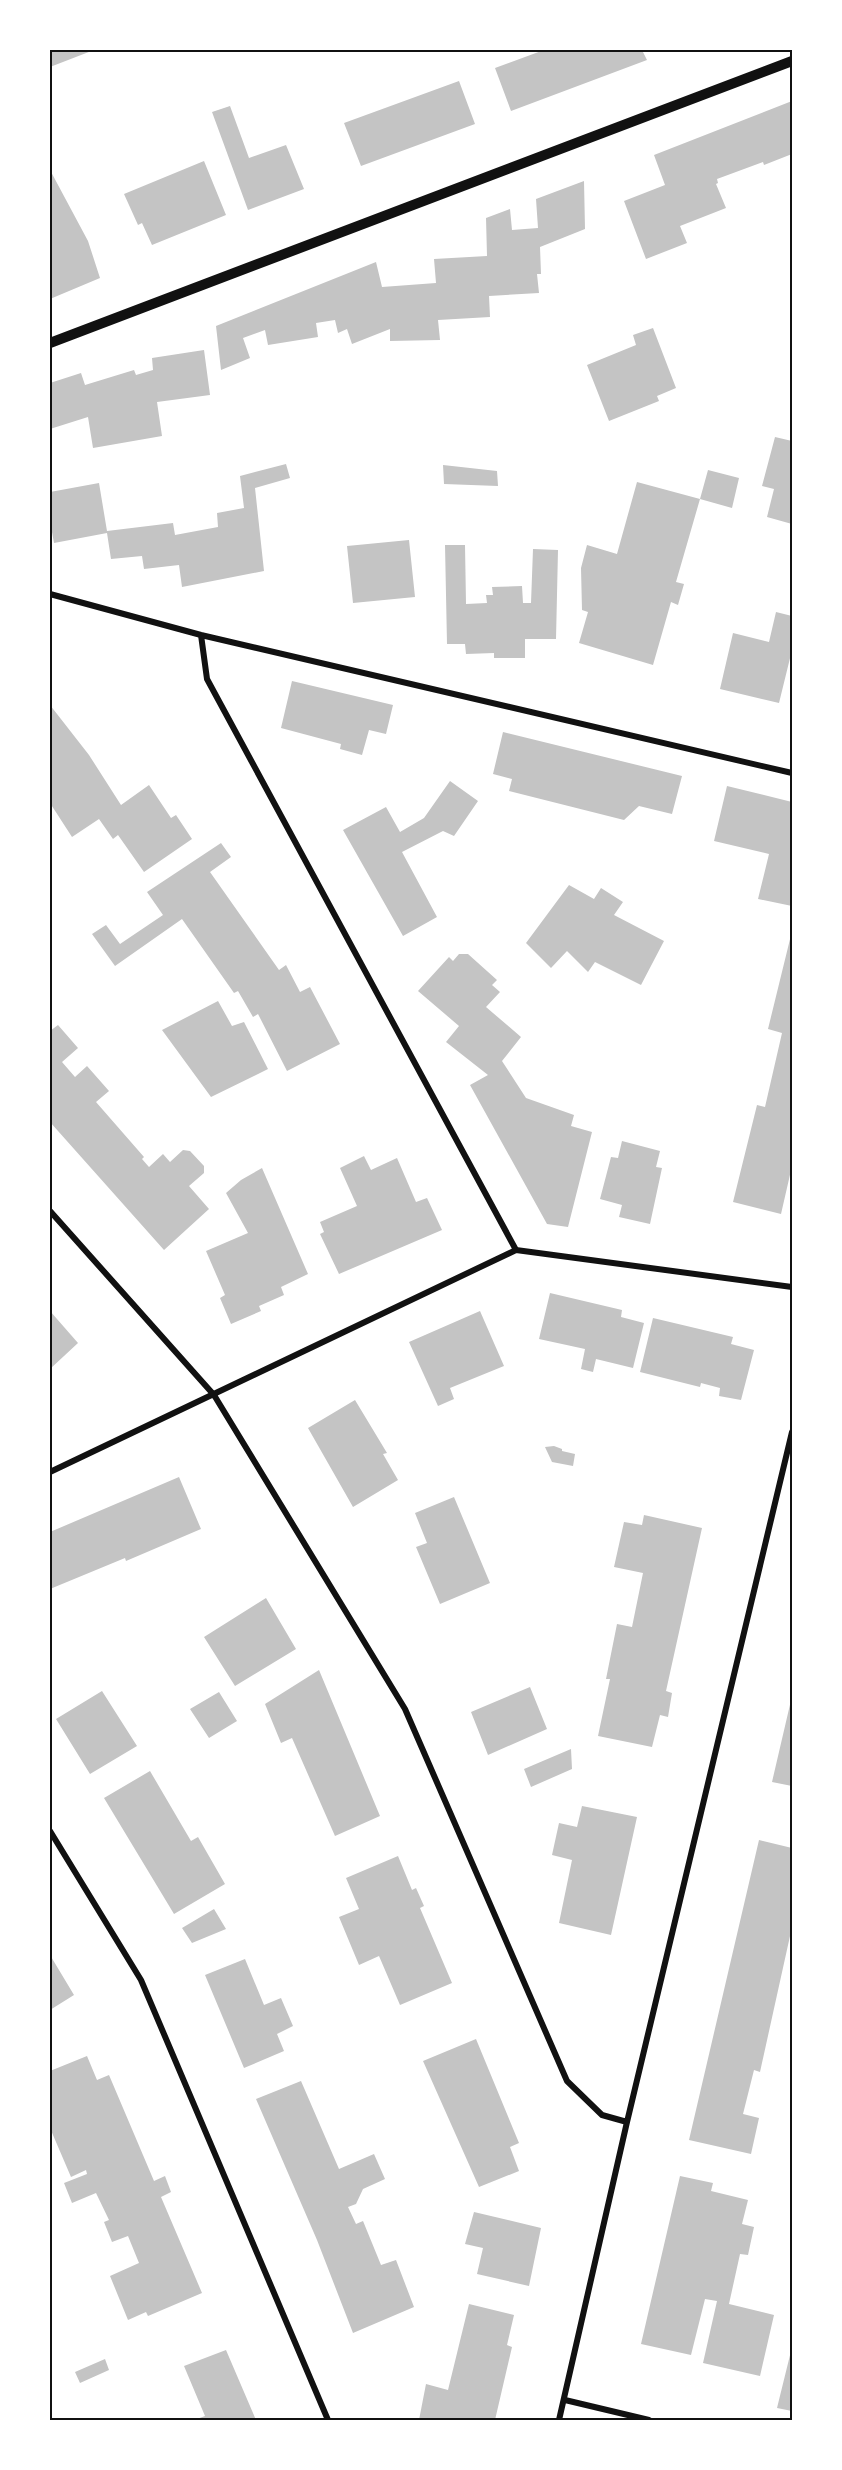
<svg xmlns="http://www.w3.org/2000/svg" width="842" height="2470" viewBox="0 0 842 2470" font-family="'Sofia Sans Condensed',sans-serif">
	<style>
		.building { fill: #c4c4c4 }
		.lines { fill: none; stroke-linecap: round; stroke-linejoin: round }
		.minor { stroke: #111; stroke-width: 6 }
		.tertiary { stroke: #111; stroke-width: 10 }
		.neatline { fill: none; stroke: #111; stroke-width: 2 }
	</style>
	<rect width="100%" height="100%" fill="#fff"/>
	<path class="building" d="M50,50H94L50,67Z
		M544,50H642L647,60L511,111L495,68Z
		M459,81L475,124L361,166L344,123Z
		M792,101V154L764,165L763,162L717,179L718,183L716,184L726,208L680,226L687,243L646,259L624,201L665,185L654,155Z
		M230,106L249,158L286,145L304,189L248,210L212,112Z
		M204,161L226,215L152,245L142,223L138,225L124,194Z
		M50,170L88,241L100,278L50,299Z
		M584,181L585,229L540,247L541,274H537L539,293L489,296L490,317L438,320L440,340L390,341V329L352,344L347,329L338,333L335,320L316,323L318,337L268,345L265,330L243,338L250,358L221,370L216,326L376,262L382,287L436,283L434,259L487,256L486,218L510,209L512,230L538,228L536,199Z
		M653,328L676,388L657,396L659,401L609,421L587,365L636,345L633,335Z
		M204,350L210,395L157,402L162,436L93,448L88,417L50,429V383L81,373L85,385L134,370L136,375L153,370L152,358Z
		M775,437L792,441V524L767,517L774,489L762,486Z
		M286,464L290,478L255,488L264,571L182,587L179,565L144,569L142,556L111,559L107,533L54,543L50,521V492L99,483L107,531L173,523L175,535L218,527L217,513L244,508L240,476Z
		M443,465L497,471L498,486L444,484Z
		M708,470L739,478L732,508L700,499Z
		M637,482L700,499L676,582L684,584L678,605L671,602L653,665L579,643L588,612L582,610L581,568L587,545L617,554Z
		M409,540L415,597L353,603L347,546Z
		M445,545H465L466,604L487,603L486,595H493L492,587L522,586L523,603H531L533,549L558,550L556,639H525V658H494V653L466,654L465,644H447Z
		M776,612L792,616V650L779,703L720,689L733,633L769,642Z
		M292,681L393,705L386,734L369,730L362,755L340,749L341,744L281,728Z
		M50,705L89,755L121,805L149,785L171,818L176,815L192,839L144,872L118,835L113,839L99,819L72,837L50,803Z
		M503,732L682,776L672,814L639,806L624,820L509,791L512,779L493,774Z
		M450,781L478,801L454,836L443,831L402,852L437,917L403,936L343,830L386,807L400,832L424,818Z
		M727,786L792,802V906L758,899L769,854L714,841Z
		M221,843L231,857L210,872L279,970L286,965L300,992L310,987L340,1044L287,1071L258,1014L253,1017L238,991L234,993L182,919L115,966L92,934L106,925L120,944L163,915L147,892Z
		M569,885L594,899L601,888L623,902L614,915L664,941L641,985L595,962L588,972L567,951L551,968L526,943Z
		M792,931V1166L781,1214L733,1202L757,1105L765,1107L782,1033L768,1029Z
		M459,954H468L497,980L492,985L500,992L486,1007L521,1037L502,1061L526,1098L574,1115L571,1126L592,1132L568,1227L547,1224L470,1085L488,1075L446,1042L459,1026L418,991L449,957L453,961Z
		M218,1001L232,1026L244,1022L268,1069L211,1097L162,1030Z
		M58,1025L78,1048L62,1062L75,1077L87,1066L109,1091L96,1102L144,1157L142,1159L149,1167L163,1154L170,1162L183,1150L190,1151L204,1166V1173L189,1186L209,1209L164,1250L50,1122V1031Z
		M622,1141L660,1151L656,1167L662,1168L650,1224L619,1217L622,1205L600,1199L611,1157L618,1158Z
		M364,1156L371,1170L397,1158L416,1202L427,1198L442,1230L339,1274L320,1234L324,1232L320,1222L357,1206L340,1168Z
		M262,1168L308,1274L281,1287L284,1295L259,1306L261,1311L231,1324L220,1298L225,1295L206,1251L248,1233L226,1193L241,1180Z
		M550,1293L622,1310L621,1317L644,1323L633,1368L596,1359L593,1372L581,1369L585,1349L539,1339Z
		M50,1311L78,1343L50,1369Z
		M480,1311L504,1366L450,1388L454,1399L438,1406L409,1342Z
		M653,1318L733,1337L731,1344L754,1350L741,1400L719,1396L720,1388L701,1383L700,1387L640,1372Z
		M355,1400L387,1453L383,1454L398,1480L353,1507L308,1428Z
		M554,1446L562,1449V1451L575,1454L573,1466L552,1462L545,1447Z
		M179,1477L201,1529L126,1561L125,1558L50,1589V1532Z
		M454,1497L490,1583L440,1604L416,1547L427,1543L415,1513Z
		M644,1515L702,1528L666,1691L672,1693L668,1717L660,1715L652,1747L598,1736L610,1679H606L617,1624L632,1627L643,1573L614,1567L624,1522L642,1525Z
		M266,1598L296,1649L235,1686L204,1637Z
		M319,1670L380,1816L335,1836L292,1738L281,1743L265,1704Z
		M530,1687L547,1729L488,1755L471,1712Z
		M102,1691L137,1746L90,1774L56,1719Z
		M219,1692L237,1721L209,1738L190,1709Z
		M792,1696V1786L772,1782Z
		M571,1749L572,1769L531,1787L524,1769Z
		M150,1771L191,1841L198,1837L225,1884L174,1914L104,1798Z
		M582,1806L637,1817L611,1935L559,1923L572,1860L552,1855L559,1823L577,1827Z
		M759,1840L792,1848V1927L760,2072L754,2070L743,2114L759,2118L751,2154L689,2140Z
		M398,1856L412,1890L416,1888L424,1906L420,1908L452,1983L400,2005L379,1956L359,1965L339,1917L359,1909L346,1878Z
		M214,1909L226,1929L192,1943L182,1928Z
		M50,1955L74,1995L50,2010Z
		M245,1959L264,2005L281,1998L293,2026L277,2034L284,2051L244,2068L205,1975Z
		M476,2039L519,2143L510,2147L519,2171L479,2187L423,2061Z
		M87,2056L97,2080L109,2075L154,2181L165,2176L171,2192L161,2197L202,2293L148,2316L146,2312L128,2320L110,2276L139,2263L128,2236L112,2242L104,2222L109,2220L96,2193L72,2203L64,2183L87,2174L86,2170L71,2177L50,2128V2071Z
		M301,2081L339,2169L374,2154L385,2179L363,2189L356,2204L348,2207L356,2224L363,2221L381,2265L396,2260L414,2307L353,2333L317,2240L256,2099Z
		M680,2176L713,2183L711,2191L748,2200L742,2224L754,2227L748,2255L740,2254L729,2304L774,2315L760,2376L703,2363L717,2301L705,2299L691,2355L641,2344Z
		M474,2212L541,2228L529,2286L477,2274L483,2248L465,2244Z
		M469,2304L514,2315L507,2345L512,2347L495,2420H419L426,2384L448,2390Z
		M792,2347V2411L777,2408Z
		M226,2350L256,2420H194L205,2416L184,2366Z
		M105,2359L109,2370L80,2383L75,2372Z"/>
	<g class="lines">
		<path class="minor" d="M50,594L201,635L792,773
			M201,635L207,679L516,1250L792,1287
			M50,1211L214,1395L405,1709L567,2081L602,2115L627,2122
			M50,1472L516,1250
			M50,1831L141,1980L328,2420
			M565,2400L649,2420
			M559,2420L627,2122L792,1432"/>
		<path class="tertiary" d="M50,343L792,61"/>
	</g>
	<rect width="842" height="2470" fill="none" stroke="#ffffff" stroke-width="102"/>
	<rect x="51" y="51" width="740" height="2368" class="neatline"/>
</svg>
